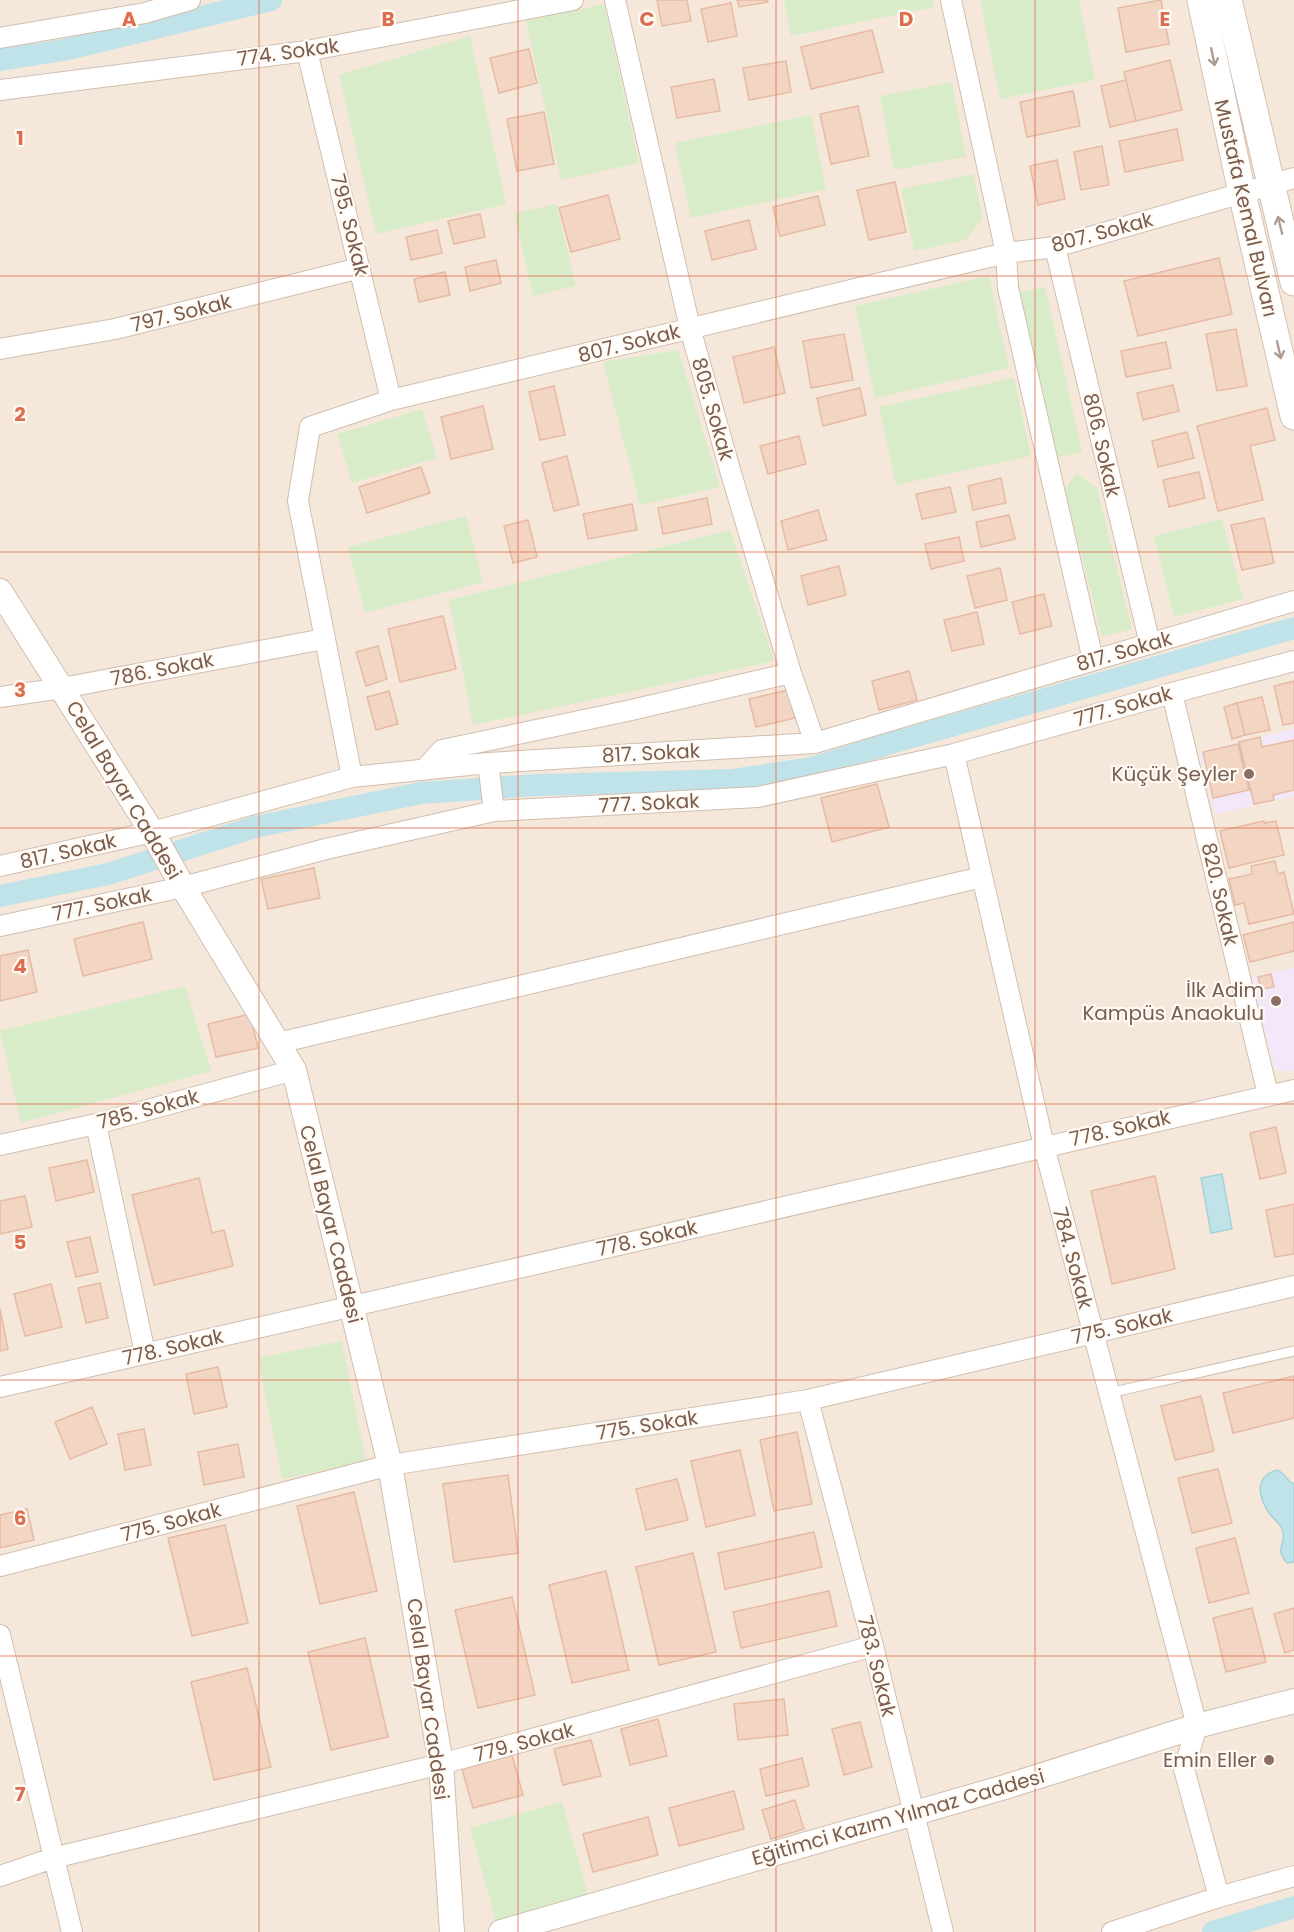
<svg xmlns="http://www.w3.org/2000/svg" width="1294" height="1932" viewBox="0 0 1294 1932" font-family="Poppins,sans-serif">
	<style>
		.residential { fill: #f5e8da }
		.education { fill: #f3e8fa }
		.green { fill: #d8ecc9 }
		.water { fill: #bfe3e8; stroke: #a5d3da; stroke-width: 1.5 }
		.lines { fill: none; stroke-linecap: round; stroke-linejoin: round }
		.canal { stroke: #bfe3e8; stroke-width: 22 }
		.building { fill: #f3d5c3; stroke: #e6bba3; stroke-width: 1.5 }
		.service-casing { stroke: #d1beb0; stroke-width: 11 }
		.minor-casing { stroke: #d1beb0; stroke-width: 22 }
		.tertiary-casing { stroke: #d1beb0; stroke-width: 26 }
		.secondary-casing { stroke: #d6c0b0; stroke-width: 29 }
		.service { stroke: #fff; stroke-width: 9 }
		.minor { stroke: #fff; stroke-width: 20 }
		.tertiary { stroke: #fff; stroke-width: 24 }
		.secondary { stroke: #fff; stroke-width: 27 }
		.oneway { stroke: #af9d94 }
		.grid { fill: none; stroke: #dc6d51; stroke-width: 1.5; stroke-opacity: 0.55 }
		.education-dot { fill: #8d6e63; stroke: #fffaf3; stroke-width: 2 }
		.labels { text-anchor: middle; stroke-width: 4.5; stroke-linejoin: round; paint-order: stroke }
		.street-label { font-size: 20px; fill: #7a5c4d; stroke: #fffaf3 }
		.education-label { font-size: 20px; fill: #785e54; stroke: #fffaf3; text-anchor: end }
		.grid-label { font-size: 20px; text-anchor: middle; font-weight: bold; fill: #dc6d51; stroke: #fffaf3; stroke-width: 4.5; stroke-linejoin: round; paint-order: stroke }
	</style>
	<rect width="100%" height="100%" fill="#fdf6ec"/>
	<path class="residential" d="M0,0H1294V1932H0Z"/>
	<path class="education" d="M1294,729V796L1215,814L1199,752Z
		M1294,968V1071L1290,1072L1279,1070L1274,1067L1252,977Z"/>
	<path class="green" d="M784,0H933L934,7L791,36Z
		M980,0H1079L1095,80L1000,99Z
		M604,4L639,163L561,180L526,21Z
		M470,36L506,204L376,234L339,75Z
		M952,82L966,157L894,170L880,96Z
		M811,115L826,189L691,218L675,143Z
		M973,174L983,218L966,240L914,251L901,189Z
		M556,204L576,286L533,296L514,213Z
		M989,276L1009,368L875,398L855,306Z
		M1045,287L1082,452L1056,458L1019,292Z
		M678,350L720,487L640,505L603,362Z
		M1014,378L1031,456L896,485L879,407Z
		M422,409L437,458L352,483L337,434Z
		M1076,473L1097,488L1132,629L1102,637L1065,490Z
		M466,516L483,582L365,613L348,547Z
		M1222,519L1243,599L1174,617L1154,536Z
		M730,530L774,661L473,725L449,600Z
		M185,986L211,1071L21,1123L0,1031Z
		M342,1341L366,1462L282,1479L258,1358Z
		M562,1802L588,1895L496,1922L470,1828Z"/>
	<path class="water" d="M1222,1174L1232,1229L1211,1233L1201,1178Z
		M1277,1470C1285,1473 1287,1481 1294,1484V1562L1287,1563C1274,1548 1286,1546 1283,1532C1282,1524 1273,1519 1269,1513C1258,1496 1254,1477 1277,1470Z"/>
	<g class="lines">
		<path class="canal" d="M0,60L64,50L271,0
			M0,896L108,874L255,827L421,793L537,785L733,780L812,768L891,743L1294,628
			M1213,1932L1294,1907"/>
	</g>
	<path class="building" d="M657,0H687L691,21L662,26Z
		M737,0H767L768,2L739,7Z
		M1161,0L1169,44L1126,52L1118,8Z
		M731,3L737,36L708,42L701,9Z
		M872,30L883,72L811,89L801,47Z
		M529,49L537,83L499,93L490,58Z
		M1170,60L1182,110L1136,121L1124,72Z
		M786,61L791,92L749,100L743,68Z
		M714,79L720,111L677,118L671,87Z
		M1126,80L1136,121L1110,127L1101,86Z
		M1073,91L1080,126L1027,137L1020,102Z
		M858,106L869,156L831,164L820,114Z
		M544,112L554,164L517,171L507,119Z
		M1177,129L1183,160L1125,172L1119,141Z
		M1102,146L1109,185L1081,190L1074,152Z
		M1057,160L1065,199L1038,205L1030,166Z
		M895,182L906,232L869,240L857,190Z
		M608,195L620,239L571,252L559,208Z
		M818,196L825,225L780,236L773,207Z
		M480,214L485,237L454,244L448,221Z
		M749,220L756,249L712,260L705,231Z
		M437,230L442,253L411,260L406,237Z
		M1219,258L1232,314L1138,336L1124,281Z
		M496,260L501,283L470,291L465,267Z
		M445,272L450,295L419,302L414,279Z
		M1236,329L1247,386L1217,391L1206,334Z
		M844,334L853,380L811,388L803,341Z
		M1166,342L1171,368L1126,377L1121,351Z
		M774,347L785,393L744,403L733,357Z
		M1173,385L1179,411L1143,420L1137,393Z
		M554,386L565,435L540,440L529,392Z
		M860,388L866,415L823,426L817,398Z
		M483,406L493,449L451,459L441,417Z
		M1267,408L1275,440L1250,446L1263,500L1218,511L1197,426Z
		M1187,432L1194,458L1158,467L1152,441Z
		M799,436L806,464L768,474L760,446Z
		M567,456L579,505L554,511L542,463Z
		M421,467L430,493L367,513L359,487Z
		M1199,472L1205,498L1169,507L1163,480Z
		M1001,478L1006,503L973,510L968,486Z
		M950,487L956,512L922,519L916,494Z
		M707,498L712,524L663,534L658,508Z
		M632,504L637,530L588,539L583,514Z
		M818,510L827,540L788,550L781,521Z
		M1009,515L1015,539L981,547L976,522Z
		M1264,518L1274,563L1242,570L1231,525Z
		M528,520L537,557L513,563L504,526Z
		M959,537L964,561L931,569L925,544Z
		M839,566L846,595L808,605L801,576Z
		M1000,568L1007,600L975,608L967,576Z
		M1044,594L1052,626L1020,634L1012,602Z
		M977,612L984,644L952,651L944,620Z
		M443,616L456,669L400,682L388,629Z
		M378,646L387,679L366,686L356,652Z
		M909,671L917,700L879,710L872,681Z
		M1294,681V723L1283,725L1274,686Z
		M788,690L795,718L756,727L749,699Z
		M389,691L398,724L376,730L367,697Z
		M1262,697L1270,730L1245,735L1237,703Z
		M1237,703L1245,735L1232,739L1224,707Z
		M1260,737L1262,747L1294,740V790L1273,795L1274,800L1254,804L1239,742Z
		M1238,744L1249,790L1213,798L1203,752Z
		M877,784L889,827L832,842L821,798Z
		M1264,821V823L1276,821L1284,855L1229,868L1220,831Z
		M1275,861L1278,874L1284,872L1294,914L1249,924L1244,903L1235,905L1229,879L1252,874L1251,866Z
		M314,868L320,898L268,909L261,879Z
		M143,922L152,959L83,976L74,939Z
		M1294,922V951L1250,962L1243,935Z
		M28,950L37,992L0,1001V956Z
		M1271,974L1274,987L1261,989L1258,977Z
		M250,1014L258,1048L216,1057L208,1024Z
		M1276,1127L1286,1173L1260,1179L1250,1133Z
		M87,1160L94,1192L56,1201L49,1168Z
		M1155,1176L1175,1269L1112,1284L1091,1191Z
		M199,1178L212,1233L224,1230L233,1266L154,1285L132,1195Z
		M25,1196L32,1227L0,1234V1201Z
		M1294,1204V1254L1275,1257L1266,1210Z
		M90,1237L98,1272L76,1277L67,1242Z
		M100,1283L108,1318L86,1323L78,1288Z
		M51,1284L62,1327L25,1336L14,1294Z
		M0,1309L8,1349L0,1351Z
		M218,1367L227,1407L194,1414L186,1374Z
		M1294,1376V1418L1233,1433L1223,1393Z
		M1201,1396L1214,1451L1175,1460L1161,1406Z
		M92,1407L107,1444L70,1459L55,1422Z
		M144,1429L151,1465L125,1470L118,1434Z
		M797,1432L812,1504L774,1511L760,1440Z
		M238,1444L244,1477L204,1485L198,1452Z
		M740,1450L755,1515L706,1527L691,1461Z
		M1218,1469L1232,1523L1192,1533L1178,1478Z
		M508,1475L518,1553L454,1562L443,1484Z
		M677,1479L688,1520L646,1530L636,1489Z
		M354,1492L377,1591L320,1604L297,1506Z
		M27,1509L34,1540L0,1548V1515Z
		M225,1525L248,1623L192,1636L168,1538Z
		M814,1532L822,1567L725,1589L718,1553Z
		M1235,1538L1249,1593L1209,1603L1196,1548Z
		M693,1553L716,1652L659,1665L636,1567Z
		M606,1571L629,1670L572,1683L549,1585Z
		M829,1591L837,1626L741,1648L733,1612Z
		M512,1597L535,1695L478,1708L455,1610Z
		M1252,1608L1266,1662L1226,1672L1213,1618Z
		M1294,1608V1650L1285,1653L1274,1614Z
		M365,1638L388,1737L331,1750L308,1652Z
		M247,1668L271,1767L214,1780L191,1682Z
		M784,1699L788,1735L738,1740L734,1704Z
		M658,1719L667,1756L630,1765L621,1729Z
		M860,1722L872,1767L844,1775L832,1729Z
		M591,1740L601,1776L563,1785L554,1749Z
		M512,1755L523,1795L473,1808L462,1769Z
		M802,1758L809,1786L766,1796L760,1769Z
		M734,1791L744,1829L679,1846L669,1808Z
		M795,1800L804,1829L771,1839L762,1810Z
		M648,1817L658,1855L593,1872L583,1834Z"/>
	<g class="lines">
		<defs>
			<path id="service" d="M1109,1393L1294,1351"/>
			<path id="minor" d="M615,0L690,328L730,470L791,673L815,743
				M951,0L1006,253L1008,288L1093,660
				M0,38L145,13L190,0
				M307,51L391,400
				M0,90L307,51L573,0
				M1055,247L1150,644
				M0,349L115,329L360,268
				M1172,693L1268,1095
				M0,697L62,688L324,639
				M954,754L1044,1146L1197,1726L1184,1769L1219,1897
				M488,763L494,811
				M424,770L442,750L627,711L791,673
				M352,777L298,501L310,427L391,400L1006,253L1055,247L1294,178
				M0,866L152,832L352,777L488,763L815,743L1294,601
				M0,926L183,887L326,849L494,811L758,797L954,754L1172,693L1294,661
				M278,1043L982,877
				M96,1124L145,1353
				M0,1145L96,1124L294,1070
				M0,1387L1294,1090
				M808,1400L873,1646L943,1932
				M0,1566L390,1465L808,1400L1294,1286
				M0,1635L72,1932
				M0,1876L53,1858L441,1764L873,1646
				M1112,1932L1219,1897L1294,1876"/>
			<path id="tertiary" d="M0,591L152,832L183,887L294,1070L390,1465L441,1764L452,1932
				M501,1932L1005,1787L1197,1726L1294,1701"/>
			<path id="secondary" d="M1201,0L1242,193L1294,416
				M1228,0L1294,282"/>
		</defs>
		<use href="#service" class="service-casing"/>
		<use href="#minor" class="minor-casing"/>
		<use href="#tertiary" class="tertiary-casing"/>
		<use href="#secondary" class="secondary-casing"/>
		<use href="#service" class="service"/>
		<use href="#minor" class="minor"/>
		<use href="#tertiary" class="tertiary"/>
		<use href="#secondary" class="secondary"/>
	</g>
	<defs><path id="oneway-shaft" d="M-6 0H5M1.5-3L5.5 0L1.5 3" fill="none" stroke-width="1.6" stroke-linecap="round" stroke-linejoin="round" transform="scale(1.5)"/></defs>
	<g class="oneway">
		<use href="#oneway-shaft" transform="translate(1213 57) rotate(78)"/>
		<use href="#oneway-shaft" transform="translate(1280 225) rotate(-104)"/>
		<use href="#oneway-shaft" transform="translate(1279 350) rotate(77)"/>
	</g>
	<path class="grid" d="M259,0V1932M518,0V1932M776,0V1932M1035,0V1932M0,276H1294M0,552H1294M0,828H1294M0,1104H1294M0,1380H1294M0,1656H1294"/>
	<g class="education-dot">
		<circle cx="1249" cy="774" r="6"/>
		<circle cx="1276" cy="1001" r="6"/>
		<circle cx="1269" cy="1760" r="6"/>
	</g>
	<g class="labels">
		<g class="street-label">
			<text transform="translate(288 52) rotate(-8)" y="7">774. Sokak</text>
			<text transform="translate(1246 208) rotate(77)" y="7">Mustafa Kemal Bulvarı</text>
			<text transform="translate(350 225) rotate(76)" y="7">795. Sokak</text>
			<text transform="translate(1102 232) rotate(-15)" y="7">807. Sokak</text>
			<text transform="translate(181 313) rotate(-14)" y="7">797. Sokak</text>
			<text transform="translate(629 343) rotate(-14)" y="7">807. Sokak</text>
			<text transform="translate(713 409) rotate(74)" y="7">805. Sokak</text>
			<text transform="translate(1102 445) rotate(77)" y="7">806. Sokak</text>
			<text transform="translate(1124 651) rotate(-16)" y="7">817. Sokak</text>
			<text transform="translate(162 669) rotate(-11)" y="7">786. Sokak</text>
			<text transform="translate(1123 706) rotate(-16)" y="7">777. Sokak</text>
			<text transform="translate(651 753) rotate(-3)" y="7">817. Sokak</text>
			<text transform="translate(124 790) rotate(59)" y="7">Celal Bayar Caddesi</text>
			<text transform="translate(649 803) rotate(-3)" y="7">777. Sokak</text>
			<text transform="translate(68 851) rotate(-13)" y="7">817. Sokak</text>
			<text transform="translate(1220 894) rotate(77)" y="7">820. Sokak</text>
			<text transform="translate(102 904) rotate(-12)" y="7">777. Sokak</text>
			<text transform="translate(148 1109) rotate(-15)" y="7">785. Sokak</text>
			<text transform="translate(1120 1128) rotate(-13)" y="7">778. Sokak</text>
			<text transform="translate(331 1224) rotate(76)" y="7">Celal Bayar Caddesi</text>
			<text transform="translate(647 1238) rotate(-13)" y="7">778. Sokak</text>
			<text transform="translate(1073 1258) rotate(75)" y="7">784. Sokak</text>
			<text transform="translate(1122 1326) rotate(-13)" y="7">775. Sokak</text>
			<text transform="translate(173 1347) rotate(-13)" y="7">778. Sokak</text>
			<text transform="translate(647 1425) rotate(-9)" y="7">775. Sokak</text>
			<text transform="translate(171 1522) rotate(-15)" y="7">775. Sokak</text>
			<text transform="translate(877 1666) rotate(76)" y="7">783. Sokak</text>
			<text transform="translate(428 1699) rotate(82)" y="7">Celal Bayar Caddesi</text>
			<text transform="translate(524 1742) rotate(-15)" y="7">779. Sokak</text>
			<text transform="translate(898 1817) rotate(-16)" y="7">Eğitimci Kazım Yılmaz Caddesi</text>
		</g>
		<g class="education-label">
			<text x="1237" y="781">Küçük Şeyler</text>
			<text x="1264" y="997">İlk Adim<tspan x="1264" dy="23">Kampüs Anaokulu</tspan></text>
			<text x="1257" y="1767">Emin Eller</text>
		</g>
	</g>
	<g class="grid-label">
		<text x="129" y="26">A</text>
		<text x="388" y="26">B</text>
		<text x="647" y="26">C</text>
		<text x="906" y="26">D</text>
		<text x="1165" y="26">E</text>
		<text x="20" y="145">1</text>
		<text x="20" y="421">2</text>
		<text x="20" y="697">3</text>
		<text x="20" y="973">4</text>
		<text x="20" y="1249">5</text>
		<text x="20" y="1525">6</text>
		<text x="20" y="1801">7</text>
	</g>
</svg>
